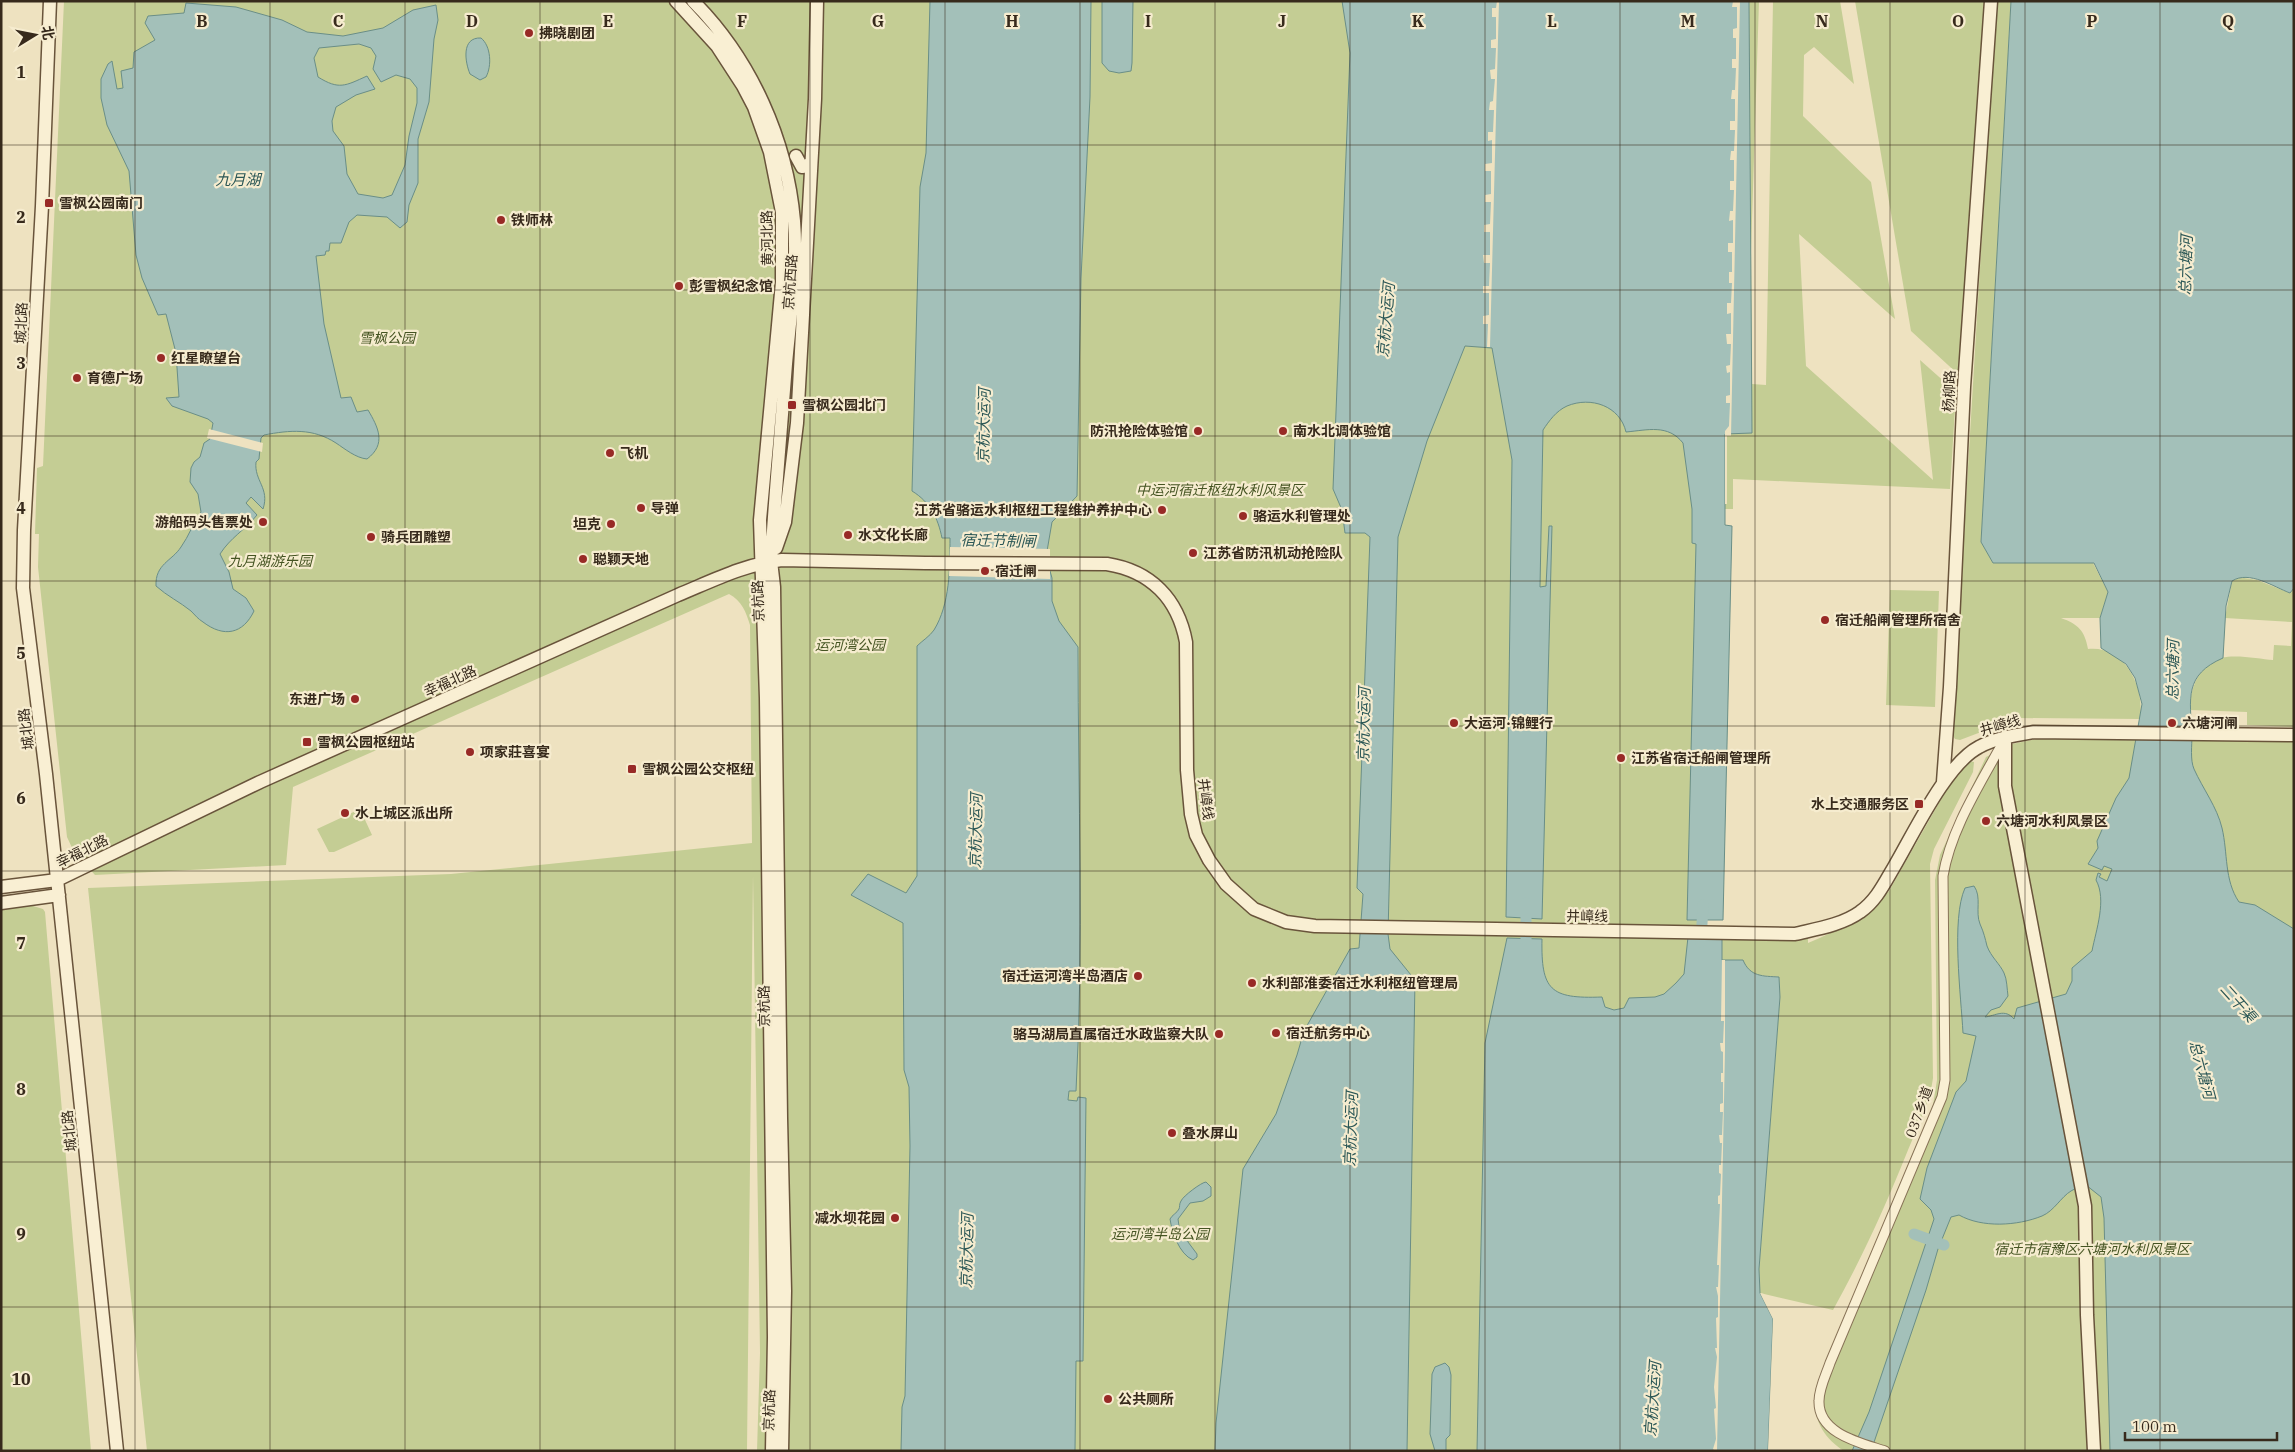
<svg xmlns="http://www.w3.org/2000/svg" width="2295" height="1452" viewBox="0 0 2295 1452" font-family="'IBM Plex Serif','Noto Sans SC',serif">
	<style>
		.green { fill: #c4cd94 }
		.water { fill: #a3c0b9; stroke: #6a8e87; fill-rule: evenodd }
		.pier { fill: #eee2c0 }
		.lines { fill: none; stroke-linecap: round; stroke-linejoin: round }
		.canal { stroke: #a3c0b9; stroke-width: 11 }
		.street-casing { stroke: #887357; stroke-width: 11 }
		.secondary-casing { stroke: #69543b; stroke-width: 15 }
		.street { stroke: #f9efd3; stroke-width: 9 }
		.secondary { stroke: #f9efd3; stroke-width: 12 }
		.grid { fill: none; stroke: #372a1c; stroke-width: 1; stroke-opacity: 0.55 }
		.poi-dot { fill: #982a26; stroke: #f6eccf; stroke-width: 2 }
		.labels { text-anchor: middle; stroke-width: 4.5; stroke-linejoin: round; paint-order: stroke }
		.poi-label { font-size: 14px; font-weight: bold; fill: #372a1c; stroke: #f6eccf; text-anchor: start }
		.street-label { font-size: 14px; fill: #372a1c; stroke: #f6eccf }
		.park-label { font-size: 14px; font-style: italic; fill: #455422; stroke: #f6eccf }
		.water-label { font-size: 15px; font-style: italic; fill: #2b5756; stroke: #f6eccf }
		.grid-label { font-size: 16px; text-anchor: middle; font-weight: bold; fill: #372a1c; stroke: #f6eccf; stroke-width: 4.5; stroke-linejoin: round; paint-order: stroke }
	</style>
	<rect width="100%" height="100%" fill="#eee2c0"/>
	<path class="green" d="M64,1H1759L1751,251L1752,384L1766,385L1773,1H1840L1854,84L1814,47L1804,55L1803,116L1871,182L1895,319L1799,234L1806,366L1933,480L1920,360L1956,392L1950,489L1733,479V509H1709L1686,1451H757L760,1353L753,875L747,1451H147L88,888L451,874L752,843L750,625C746,612 742,601 729,594L293,787L286,865L95,875L74,852L67,837L38,567L39,534H35L37,468L43,466Z
		M1855,1H1985L1960,376L1911,331Z
		M1996,1H2011L1981,542L1993,563H2093L2108,592L2100,618H2061C2078,624 2085,631 2088,649C2125,645 2145,687 2140,719L2018,718L1960,740L1955,739L1952,734Z
		M2238,577L2257,580L2290,593L2294,588V727L2247,725V712L2190,710C2190,687 2199,665 2222,658C2235,654 2260,659 2273,660L2274,645L2291,646L2292,622L2225,618L2232,581Z
		M1890,590L1939,591L1935,707L1886,705Z
		M2042,738L2294,739V1451H1844C1824,1438 1813,1420 1815,1395C1815,1386 1821,1375 1824,1365L1933,1105L1937,1080L1935,880L1940,855L1986,757L2012,744Z
		M1969,761L1974,762L1973,772L1934,849L1930,864L1933,1078C1930,1103 1918,1126 1908,1150C1886,1205 1862,1258 1833,1310L1760,1293L1759,1269L1780,997L1779,977C1763,975 1751,978 1743,961L1722,960V938H1808V943C1840,930 1866,915 1889,891L1948,787L1959,769Z
		M360,809L372,835L334,852H329L317,829Z
		M33,906L43,909L45,912L91,1451H1V907Z"/>
	<path class="water" d="M930,1H1091L1090,97L1081,278L1077,496L1052,522L1046,557L1052,578V601L1059,621L1078,647C1078,795 1084,943 1076,1091H1069L1068,1100L1077,1101L1078,1097L1086,1098L1083,1361H1076L1075,1451H901L902,1407L905,1396L910,1146L909,1087L904,1070L903,923L851,895L868,874L906,893L917,876V646C922,641 930,636 934,630C950,604 950,568 950,538H942C938,518 930,502 912,491L920,187L926,153Z
		M1102,1H1133L1132,63L1131,71L1119,73L1109,71L1102,63Z
		M1342,1H1749L1752,433L1725,434V525L1732,526L1723,920H1687L1696,544L1692,543V509L1683,443C1668,424 1648,430 1626,432C1620,406 1591,396 1567,406C1556,411 1549,421 1543,430L1540,587L1546,586L1549,526H1552L1542,919L1506,917L1512,460L1492,348L1465,346L1427,441L1398,537L1388,934L1390,949L1415,980L1407,1451H1215L1216,1423L1243,1169L1276,1114L1297,1055L1304,1031L1350,949L1359,948L1363,894L1357,888L1370,537L1365,533H1345L1342,510L1333,489L1350,53Z
		M2011,1H2294V588L2290,593C2274,587 2249,570 2232,581L2226,606L2223,658C2184,675 2190,698 2192,735C2192,745 2190,760 2194,769C2203,789 2217,807 2222,828C2228,853 2224,880 2239,902L2255,905L2294,929V1451H2110L2104,1218L2101,1197L2086,1185C2081,1186 2076,1188 2071,1191C2061,1197 2054,1211 2042,1216C2017,1226 1982,1228 1959,1215L1951,1217L1938,1249L1926,1290L1871,1451H1852L1869,1412L1934,1219L1931,1210L1920,1199L1927,1168L1956,1092L1966,1081L1976,1036L1963,1033C1961,996 1951,919 1965,888L1974,886C1982,897 1975,912 1980,924C1984,933 1985,938 1987,946C1991,957 2000,964 2004,973C2007,979 2007,989 2008,996L2000,1007L1991,1010L1985,1017C1995,1016 2005,1008 2014,1019L2017,1008L2066,994L2072,981V968L2092,951C2096,930 2107,900 2096,880L2098,873L2101,874L2099,877L2107,881L2112,869L2104,866L2102,870L2088,864L2098,848L2097,841L2116,798L2129,778L2142,704L2135,678L2126,664L2101,648L2100,618L2108,592L2094,563H1993L1981,542Z
		M186,3L236,7L282,20L307,32L343,36L383,28L413,10L436,5L438,20L434,39L429,102L418,139V183L409,205L407,222L400,228L387,217L357,215L349,222L341,243H330L329,251H326L325,255L316,256L324,324L341,398L351,397L357,412L368,410C378,427 387,444 367,459C356,458 345,449 336,443C313,428 290,430 264,435L261,438L259,459L256,462C254,481 270,488 263,509L251,497L246,503L257,515C244,531 231,537 220,554L229,572L233,589L246,598L254,611C243,634 224,638 203,622C198,619 195,615 191,611C180,602 167,596 156,586C155,564 172,561 181,547C189,536 193,523 201,512L198,494L190,482L191,468L194,462L200,457L204,443L210,439L213,423L208,419L172,406L166,398L179,397L176,353L166,314L158,315L142,278L136,255L129,171L107,125L101,98V79L108,64L112,61L117,89L123,88L121,71L133,68L134,52L155,40L145,23L148,16L184,13ZM359,44L371,48L376,56L373,69L381,82L396,75L410,79L417,88V103L409,136L405,165L392,195L383,198L358,194L347,174L344,146L333,131L332,121L336,107L356,95L375,89L367,76C345,86 339,90 318,77L314,58L319,48Z
		M481,38C491,46 492,66 486,77L480,80L470,74C465,62 461,37 481,38Z
		M1688,937L1722,938V960H1743C1750,977 1763,976 1779,977L1780,997L1759,1269L1760,1293L1773,1319L1768,1451H1477L1485,1043L1507,938L1542,939C1541,990 1550,999 1602,997L1605,1007L1614,1010L1624,1008L1629,998L1655,997L1664,994L1676,983L1684,974Z
		M1206,1182L1211,1187V1196L1203,1201L1190,1203L1178,1219L1179,1226L1186,1233L1188,1242L1197,1254V1257L1193,1260C1179,1254 1172,1232 1170,1219C1172,1215 1177,1213 1179,1209C1180,1207 1179,1204 1181,1201C1183,1196 1202,1182 1206,1182Z
		M1445,1363L1449,1367L1451,1375L1450,1435L1446,1439V1451H1435L1430,1434L1432,1374L1435,1367Z"/>
	<path class="pier" d="M1497,1H1499L1490,347H1487L1488,324H1483V316L1489,315V293H1483V286H1489L1490,263H1484L1483,255H1490V232H1484V225L1490,224L1491,202H1485V195L1491,194V171H1485V164L1492,163V140L1488,141V132H1493L1494,110H1489L1490,102L1493,101L1495,79H1491L1490,70L1495,69L1496,48H1491V40L1496,39V17H1492V8H1496Z
		M1733,1H1740L1731,436H1727V504H1725V431L1729,426L1730,403H1726V396L1730,395V372L1727,373L1726,366L1730,365L1731,344H1727L1726,334H1731V313L1727,314V303H1731L1732,283H1729V272H1732V252H1728V243H1733V220L1729,221L1730,211H1733L1734,190H1730V181H1734V160H1730L1731,151H1734L1735,130H1730V121H1735V99H1731L1732,90H1735L1736,68H1732V59H1736V38H1733V29L1737,28V7H1732Z
		M209,429L263,443L262,452L207,438Z
		M950,547L1050,549V579L949,576Z
		M1722,960H1725V1050L1717,1451H1715L1713,1449L1716,1439L1714,1409L1716,1408L1714,1387L1717,1357L1715,1348H1717L1716,1318L1718,1317V1296L1716,1287H1718L1719,1265H1717L1720,1204H1718V1196L1720,1195L1721,1174L1719,1173V1165H1721L1722,1143H1720L1719,1135H1722L1723,1112H1720V1104L1723,1103V1082H1721V1073H1723V1052L1721,1051L1720,1043H1723L1724,1021H1721Z
		M1760,1293L1764,1294L1775,1319L1771,1451H1768L1773,1319Z"/>
	<g class="lines">
		<path class="canal" d="M1701,942L1703,905
			M1526,952V903
			M1914,1234L1944,1245"/>
		<defs>
			<path id="street" d="M1885,1451C1861,1443 1818,1434 1819,1401C1819,1388 1826,1375 1830,1363L1942,1097L1945,1080L1943,876C1951,828 1981,783 2004,740"/>
			<path id="secondary" d="M50,1L42,206L24,530L23,588L46,774L117,1451
				M676,1L717,46L743,86L754,107L770,152L782,212V282L760,520L766,698L774,1337L772,1451
				M693,1C751,59 787,140 794,221C798,268 790,318 786,364C781,430 775,495 771,561L774,587L781,1118L785,1291L782,1451
				M796,156L802,167L807,166L811,162
				M776,548L785,522L797,423L815,99L817,1
				M2005,737V786L2085,1206L2087,1315L2094,1451
				M1943,782L1950,687L1964,387L1991,1
				M1,887L57,880L260,782L678,595C712,581 745,564 782,560L925,563L1107,564C1151,571 1178,599 1186,642L1187,770L1191,814L1196,835L1209,860L1226,884L1254,909L1286,922L1315,926L1795,934C1816,929 1842,925 1860,912C1876,901 1884,884 1894,867C1913,835 1946,764 1979,747C1995,738 2016,735 2034,732L2294,735
				M1,903L59,895"/>
		</defs>
		<use href="#street" class="street-casing"/>
		<use href="#secondary" class="secondary-casing"/>
		<use href="#street" class="street"/>
		<use href="#secondary" class="secondary"/>
	</g>
	<path class="grid" d="M135,1V1451M270,1V1451M405,1V1451M540,1V1451M675,1V1451M810,1V1451M945,1V1451M1080,1V1451M1215,1V1451M1350,1V1451M1485,1V1451M1620,1V1451M1755,1V1451M1890,1V1451M2025,1V1451M2160,1V1451M1,145H2294M1,290H2294M1,436H2294M1,581H2294M1,726H2294M1,871H2294M1,1016H2294M1,1162H2294M1,1307H2294"/>
	<g class="poi-dot">
		<circle cx="529" cy="33" r="5"/>
		<rect x="44" y="198" width="10" height="10" rx="2.5"/>
		<circle cx="501" cy="220" r="5"/>
		<circle cx="679" cy="286" r="5"/>
		<circle cx="161" cy="358" r="5"/>
		<circle cx="77" cy="378" r="5"/>
		<rect x="787" y="400" width="10" height="10" rx="2.5"/>
		<circle cx="1198" cy="431" r="5"/>
		<circle cx="1283" cy="431" r="5"/>
		<circle cx="610" cy="453" r="5"/>
		<circle cx="641" cy="508" r="5"/>
		<circle cx="1162" cy="510" r="5"/>
		<circle cx="1243" cy="516" r="5"/>
		<circle cx="263" cy="522" r="5"/>
		<circle cx="611" cy="524" r="5"/>
		<circle cx="848" cy="535" r="5"/>
		<circle cx="371" cy="537" r="5"/>
		<circle cx="1193" cy="553" r="5"/>
		<circle cx="583" cy="559" r="5"/>
		<circle cx="985" cy="571" r="5"/>
		<circle cx="1825" cy="620" r="5"/>
		<circle cx="355" cy="699" r="5"/>
		<circle cx="1454" cy="723" r="5"/>
		<circle cx="2172" cy="723" r="5"/>
		<rect x="302" y="737" width="10" height="10" rx="2.5"/>
		<circle cx="470" cy="752" r="5"/>
		<circle cx="1621" cy="758" r="5"/>
		<rect x="627" y="764" width="10" height="10" rx="2.5"/>
		<rect x="1914" y="799" width="10" height="10" rx="2.5"/>
		<circle cx="345" cy="813" r="5"/>
		<circle cx="1986" cy="821" r="5"/>
		<circle cx="1138" cy="976" r="5"/>
		<circle cx="1252" cy="983" r="5"/>
		<circle cx="1276" cy="1033" r="5"/>
		<circle cx="1219" cy="1034" r="5"/>
		<circle cx="1172" cy="1133" r="5"/>
		<circle cx="895" cy="1218" r="5"/>
		<circle cx="1108" cy="1399" r="5"/>
	</g>
	<g class="labels">
		<g class="poi-label">
			<text x="539" y="38">拂晓剧团</text>
			<text x="59" y="208">雪枫公园南门</text>
			<text x="511" y="225">铁师林</text>
			<text x="689" y="291">彭雪枫纪念馆</text>
			<text x="171" y="363">红星瞭望台</text>
			<text x="87" y="383">育德广场</text>
			<text x="802" y="410">雪枫公园北门</text>
			<text x="1188" y="436" text-anchor="end">防汛抢险体验馆</text>
			<text x="1293" y="436">南水北调体验馆</text>
			<text x="620" y="458">飞机</text>
			<text x="651" y="513">导弹</text>
			<text x="1152" y="515" text-anchor="end">江苏省骆运水利枢纽工程维护养护中心</text>
			<text x="1253" y="521">骆运水利管理处</text>
			<text x="253" y="527" text-anchor="end">游船码头售票处</text>
			<text x="601" y="529" text-anchor="end">坦克</text>
			<text x="858" y="540">水文化长廊</text>
			<text x="381" y="542">骑兵团雕塑</text>
			<text x="1203" y="558">江苏省防汛机动抢险队</text>
			<text x="593" y="564">聪颖天地</text>
			<text x="995" y="576">宿迁闸</text>
			<text x="1835" y="625">宿迁船闸管理所宿舍</text>
			<text x="345" y="704" text-anchor="end">东进广场</text>
			<text x="1464" y="728">大运河·锦鲤行</text>
			<text x="2182" y="728">六塘河闸</text>
			<text x="317" y="747">雪枫公园枢纽站</text>
			<text x="480" y="757">项家莊喜宴</text>
			<text x="1631" y="763">江苏省宿迁船闸管理所</text>
			<text x="642" y="774">雪枫公园公交枢纽</text>
			<text x="1909" y="809" text-anchor="end">水上交通服务区</text>
			<text x="355" y="818">水上城区派出所</text>
			<text x="1996" y="826">六塘河水利风景区</text>
			<text x="1128" y="981" text-anchor="end">宿迁运河湾半岛酒店</text>
			<text x="1262" y="988">水利部淮委宿迁水利枢纽管理局</text>
			<text x="1286" y="1038">宿迁航务中心</text>
			<text x="1209" y="1039" text-anchor="end">骆马湖局直属宿迁水政监察大队</text>
			<text x="1182" y="1138">叠水屏山</text>
			<text x="885" y="1223" text-anchor="end">减水坝花园</text>
			<text x="1118" y="1404">公共厕所</text>
		</g>
		<g class="street-label">
			<text transform="translate(767 238) rotate(-91)" y="5">黄河北路</text>
			<text transform="translate(790 282) rotate(-86)" y="5">京杭西路</text>
			<text transform="translate(21 323) rotate(-87)" y="5">城北路</text>
			<text transform="translate(1949 391) rotate(-87)" y="5">杨柳路</text>
			<text transform="translate(758 601) rotate(-92)" y="5">京杭路</text>
			<text transform="translate(450 681) rotate(-24)" y="5">幸福北路</text>
			<text transform="translate(2000 725) rotate(-16)" y="5">井嶂线</text>
			<text transform="translate(26 729) rotate(-97)" y="5">城北路</text>
			<text transform="translate(1206 799) rotate(82)" y="5">井嶂线</text>
			<text transform="translate(82 851) rotate(-26)" y="5">幸福北路</text>
			<text transform="translate(1587 916) rotate(1)" y="5">井嶂线</text>
			<text transform="translate(764 1006) rotate(-91)" y="5">京杭路</text>
			<text transform="translate(1919 1112) rotate(-70)" y="5">037乡道</text>
			<text transform="translate(69 1131) rotate(-96)" y="5">城北路</text>
			<text transform="translate(769 1410) rotate(-88)" y="5">京杭路</text>
		</g>
		<g class="park-label">
			<text x="387" y="343">雪枫公园</text>
			<text x="1220" y="495">中运河宿迁枢纽水利风景区</text>
			<text x="270" y="566">九月湖游乐园</text>
			<text x="850" y="650">运河湾公园</text>
			<text x="1160" y="1239">运河湾半岛公园</text>
			<text x="2092" y="1254">宿迁市宿豫区六塘河水利风景区</text>
		</g>
		<g class="water-label">
			<text x="238" y="185">九月湖</text>
			<text transform="translate(2186 265) rotate(-88)" y="5">总六塘河</text>
			<text transform="translate(1386 320) rotate(-85)" y="5">京杭大运河</text>
			<text transform="translate(984 426) rotate(-89)" y="5">京杭大运河</text>
			<text transform="translate(998 541) rotate(1)" y="5">宿迁节制闸</text>
			<text transform="translate(2173 670) rotate(-89)" y="5">总六塘河</text>
			<text transform="translate(1364 725) rotate(-89)" y="5">京杭大运河</text>
			<text transform="translate(976 831) rotate(-89)" y="5">京杭大运河</text>
			<text transform="translate(2238 1003) rotate(48)" y="5">二干渠</text>
			<text transform="translate(2202 1070) rotate(75)" y="5">总六塘河</text>
			<text transform="translate(1351 1129) rotate(-88)" y="5">京杭大运河</text>
			<text transform="translate(967 1251) rotate(-89)" y="5">京杭大运河</text>
			<text transform="translate(1653 1399) rotate(-86)" y="5">京杭大运河</text>
		</g>
	</g>
	<g class="grid-label">
		<text x="202" y="27">B</text>
		<text x="338" y="27">C</text>
		<text x="472" y="27">D</text>
		<text x="608" y="27">E</text>
		<text x="742" y="27">F</text>
		<text x="878" y="27">G</text>
		<text x="1012" y="27">H</text>
		<text x="1148" y="27">I</text>
		<text x="1282" y="27">J</text>
		<text x="1418" y="27">K</text>
		<text x="1552" y="27">L</text>
		<text x="1688" y="27">M</text>
		<text x="1822" y="27">N</text>
		<text x="1958" y="27">O</text>
		<text x="2092" y="27">P</text>
		<text x="2228" y="27">Q</text>
		<text x="21" y="78">1</text>
		<text x="21" y="223">2</text>
		<text x="21" y="369">3</text>
		<text x="21" y="514">4</text>
		<text x="21" y="659">5</text>
		<text x="21" y="804">6</text>
		<text x="21" y="949">7</text>
		<text x="21" y="1095">8</text>
		<text x="21" y="1240">9</text>
		<text x="21" y="1385">10</text>
	</g>
	<rect width="2295" height="1452" fill="none" stroke="#372a1c" stroke-width="5"/>
	<g transform="translate(35 35) rotate(80)" stroke="#f6eccf" stroke-width="4" paint-order="stroke">
	<path d="M0-4L9 19L0 12L-9 19Z" fill="#372a1c"/>
	<text y="-8" font-size="14" font-weight="bold" text-anchor="middle" fill="#372a1c">北</text>
	</g>
	<path d="M2125 1432v8h152v-8" fill="none" stroke="#372a1c" stroke-width="2.5"/>
	<text x="2132" y="1432" font-size="15" fill="#372a1c" stroke="#f6eccf" stroke-width="4" paint-order="stroke">100 m</text>
</svg>
